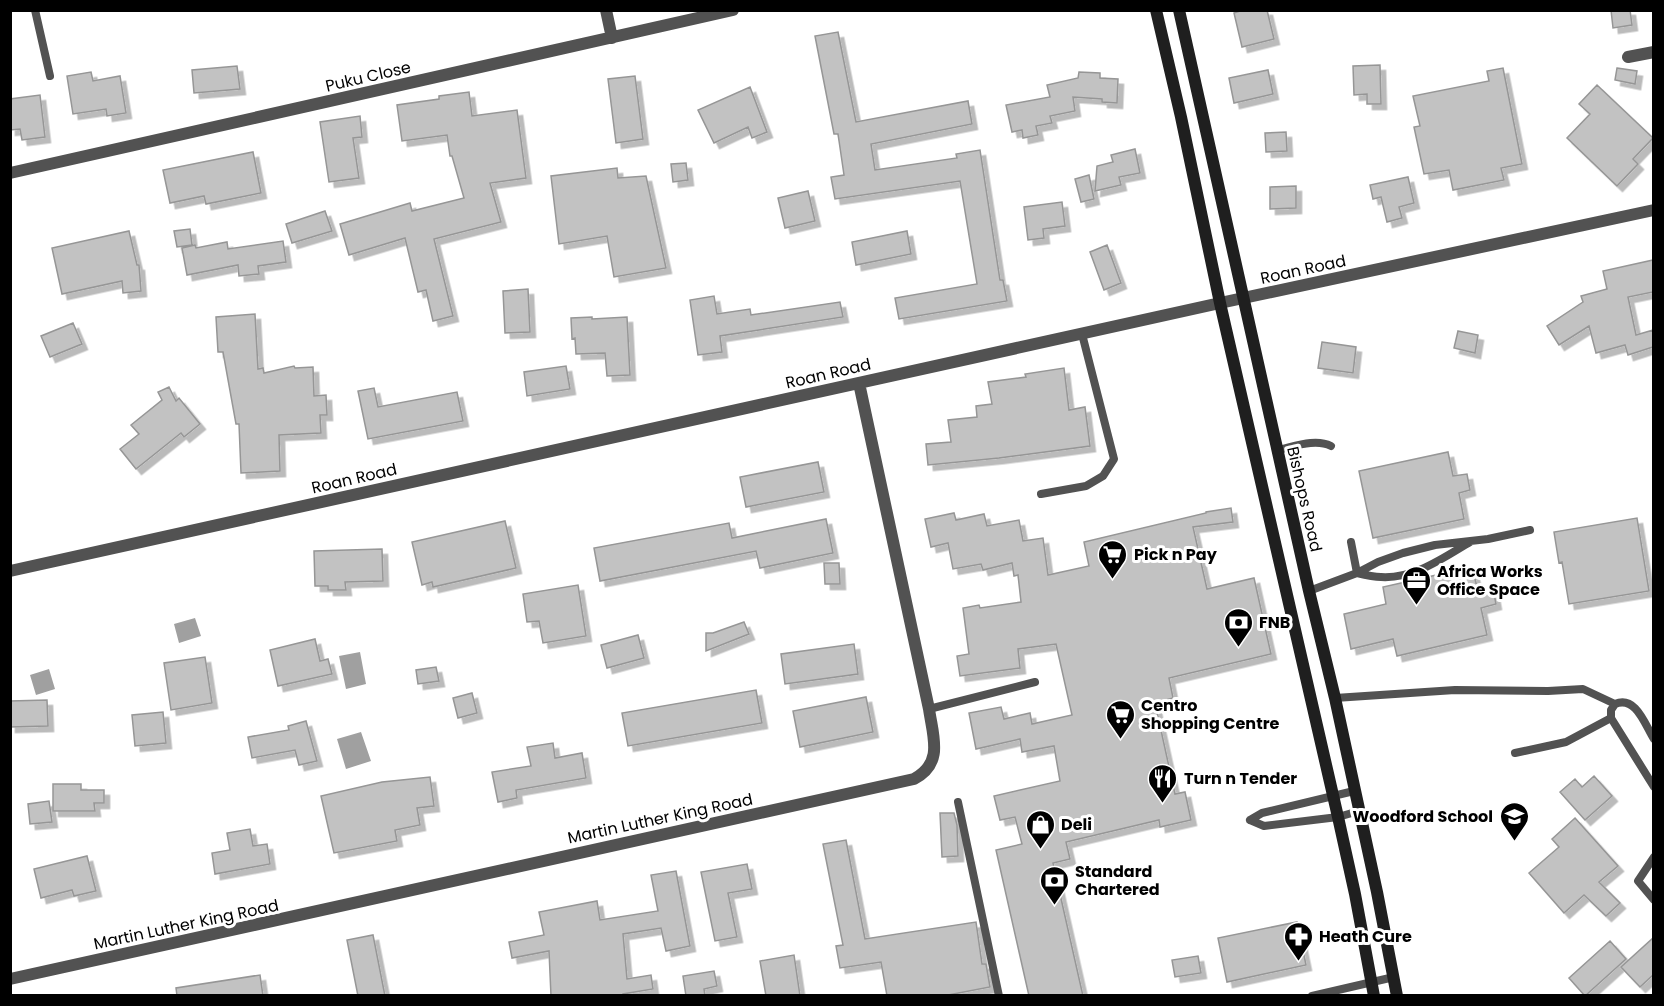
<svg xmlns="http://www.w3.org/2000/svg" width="1664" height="1006" viewBox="0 0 1664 1006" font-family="Poppins,sans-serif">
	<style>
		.water { fill: #a0a0a0 }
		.building { fill: #c2c2c2; stroke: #969696; stroke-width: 1.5; filter: url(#shadow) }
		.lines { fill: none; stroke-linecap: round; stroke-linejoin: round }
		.service { stroke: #525252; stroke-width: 8 }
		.minor { stroke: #525252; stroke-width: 12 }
		.secondary { stroke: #1f1f1f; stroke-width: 12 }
		.labels { text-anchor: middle; stroke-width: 6; stroke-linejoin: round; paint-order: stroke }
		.street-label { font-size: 16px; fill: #000; stroke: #fff }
		.poi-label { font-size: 16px; font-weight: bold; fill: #000; stroke: #fff; text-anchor: start }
	</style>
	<defs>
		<filter id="shadow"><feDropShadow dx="5.5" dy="5.5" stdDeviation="0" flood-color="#0004"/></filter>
	</defs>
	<rect width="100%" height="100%" fill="#fff"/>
	<path class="water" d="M195,618L201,636L179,643L174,624Z
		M360,652L366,684L346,689L339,656Z
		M49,669L55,689L36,695L30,675Z
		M361,732L371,761L346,769L337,739Z"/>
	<path class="building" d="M1243,10H1267L1274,39L1242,47L1234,13Z
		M1611,10H1630L1632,25L1613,28Z
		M838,32L856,122L968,101L972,124L871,144L875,170L957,158L956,154L980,150L1000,280H1003L1007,301L899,319L895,298L977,284L960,181L835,199L831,177L844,175L838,134H834L815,36Z
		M1380,65L1381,104H1367V94L1354,95L1353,66Z
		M237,66L240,89L194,93L192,70Z
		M1503,68L1522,164L1501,168L1504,180L1453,190L1449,170L1424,174L1414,127L1420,126L1413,96L1489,81L1487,71Z
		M1617,68L1637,71L1635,84L1615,80Z
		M1268,70L1273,94L1234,103L1229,78Z
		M91,72L93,81L120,76L126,113L107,116L106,109L73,114L67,76Z
		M1079,72L1100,73V78L1118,79L1117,103L1102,102V99L1073,97L1075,111L1050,116L1052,123L1036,126L1038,135L1023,138L1022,130L1012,132L1006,105L1050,97L1047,85L1078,78Z
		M635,76L643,139L616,143L608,79Z
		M1597,85L1653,138L1633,159L1638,164L1617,186L1567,138L1590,114L1579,104Z
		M750,87L767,132L752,138L748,127L714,143L698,110Z
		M469,92L472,116L517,110L526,178L490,183L501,222L434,239L453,316L433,321L426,290L418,292L405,238L349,255L340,224L410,203L412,211L464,198L452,156H450L447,135L402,141L397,105L439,99V96Z
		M40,95L45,137L22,140L20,129L10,130V99Z
		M360,116L362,137L353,138L359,178L329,182L320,122Z
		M1286,132L1287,151L1266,152L1265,133Z
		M1135,149L1140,173L1119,177L1121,185L1095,191L1097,166L1113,162L1111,155Z
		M253,152L261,193L206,204L204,196L170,203L163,170Z
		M686,163L688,180L673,182L671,164Z
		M617,168L618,178L646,176L666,268L614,277L607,236L559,244L551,176Z
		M1089,175L1094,199L1081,202L1075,179Z
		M1408,177L1414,203L1399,207L1402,218L1387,222L1381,197L1373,199L1370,185Z
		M1296,186V208L1270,209V187Z
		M808,191L815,221L785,228L778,198Z
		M1062,202L1065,226L1043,229L1044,238L1028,240L1024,207Z
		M325,211L332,231L292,243L286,224Z
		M190,229L192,245L177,247L174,231Z
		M129,231L137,265H139L141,291L123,293L122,281L62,294L52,248Z
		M907,231L911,254L856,265L852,242Z
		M283,241L286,262L258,266L259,274L239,276L238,265L187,275L182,248L195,245L196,248L227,242L228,249Z
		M1107,245L1121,283L1104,290L1090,252Z
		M1653,260V292L1628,297L1636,335L1653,330V347L1628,355L1625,345L1596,353L1589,326L1559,345L1547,326L1583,302L1581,296L1607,289L1603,271Z
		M528,289L530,332L505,333L503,291Z
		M714,296L717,314L750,309L751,315L840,302L843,317L720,336L722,352L698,355L690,300Z
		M255,314L258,369L263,368L264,373L294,366L295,368L313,367L314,396L326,395L327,415H320L321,433L279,435L280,471L241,473L239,424H236L223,352H218L216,317Z
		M592,317V319L627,317L630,375L607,376L605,353L576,354L575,338L572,339L571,318Z
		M73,323L82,344L50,357L41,336Z
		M1458,331L1478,335L1475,353L1454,348Z
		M1322,342L1356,347L1353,373L1318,368Z
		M566,366L570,389L527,396L524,372Z
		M1064,368L1069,410L1085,407L1090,446L999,458L928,465L926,444L951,442L948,420L977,417L976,406L992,404L988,382L1026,377L1025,374Z
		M169,387L176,401L179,398L200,424L184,437L181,433L136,469L120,449L139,434L131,425L162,400L158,392Z
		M374,388L378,407L457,392L463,421L368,439L358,391Z
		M1448,452L1453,476L1467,474L1470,490L1459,493L1464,519L1373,538L1359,471Z
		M818,462L824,492L746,507L740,477Z
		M1231,508L1233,522L1193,527L1207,589L1254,578L1271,654L1169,678L1173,698L1155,703L1175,794L1185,792L1191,820L1160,827L1159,820L1066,842L1070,859L1053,863L1083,996H1029L996,850L1022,844L1015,817L1000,820L994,796L1060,781L1054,746L1022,752L1020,739L976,749L969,713L1001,707L1004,719L1030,713L1032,724L1072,715L1056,644L1018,649L1020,668L960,676L957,656L969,654L963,608L979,605L980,608L1021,602L1018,575L1014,576L1012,563L983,570L981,564L953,569L948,543L931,547L925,519L954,513L956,520L984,514L987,526L1019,520L1023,541L1043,538L1048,575L1089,566L1084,542L1206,513V512Z
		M1637,518L1649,591L1569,604L1562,562L1559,563L1554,532Z
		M826,519L833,553L760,568L756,551L600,581L594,548L729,523L732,538Z
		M505,521L516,568L433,587L432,582L422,585L412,542Z
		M382,549L383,581L345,582L346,590H328V586H315L314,551Z
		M824,563H839L840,584H825Z
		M1472,567L1478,591L1493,588L1496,604L1481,608L1487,635L1397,656L1393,639L1351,649L1344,614L1386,604L1383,587Z
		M578,585L586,636L543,643L539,621L527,622L523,594Z
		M744,622L749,634L706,651V633H713Z
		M638,635L644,658L607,668L601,645Z
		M315,639L320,661L328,659L332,674L278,686L270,650Z
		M854,644L858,674L785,684L781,654Z
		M205,657L212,703L171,710L164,663Z
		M436,667L439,681L418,684L416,670Z
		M756,690L762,723L628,746L622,713Z
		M472,693L477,713L458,718L453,698Z
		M866,697L873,732L800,747L793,711Z
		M47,700L48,726L10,727V701Z
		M163,712L166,743L135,746L132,715Z
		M306,721L317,761L299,765L295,750L252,758L248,737L289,730L288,726Z
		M553,743L555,758L582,753L586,778L516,790L517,798L498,802L492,772L531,766L527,747Z
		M1594,776L1612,796L1585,820L1560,792L1575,779L1582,787Z
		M430,777L434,806L417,808L420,825L395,830L397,841L334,853L321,796L382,782Z
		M53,784H81V790H104V803H94L95,811H53Z
		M49,801L52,822L30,824L28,804Z
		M940,813H954L957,825L958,856L942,857Z
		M1575,818L1618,866L1599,882L1620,903L1606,916L1584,895L1564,913L1529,873L1559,847L1552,839Z
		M250,829L253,846L267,844L270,864L215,874L212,853L230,850L227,833Z
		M846,840L865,939L976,922L982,964H986L990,987L943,996H887L881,962L840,968L836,946L843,945L823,844Z
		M87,856L96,891L74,896L72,890L41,898L34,869Z
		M747,864L752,889L728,893L737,937L715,941L701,872Z
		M676,871L690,946L666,951L661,928L623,934L627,979L651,975L653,989L623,994V996H551L549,951L512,958L509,942L544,935L539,912L597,901L600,920L658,911L651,875Z
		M1297,922L1306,965L1227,982L1218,938Z
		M373,935L385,996H358L347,940Z
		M1653,938V975L1640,987L1621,967Z
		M1610,941L1626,959L1585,996L1569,978Z
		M794,955L800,996H766L760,961Z
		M1198,956L1201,973L1175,977L1172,960Z
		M714,971L717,986L704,989L705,996H686L683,976Z
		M260,975L263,996H177L176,988Z"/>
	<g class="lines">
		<path class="service" d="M35,10L50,76
			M1277,450C1293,447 1315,438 1331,446
			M1041,494L1086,486L1103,476L1114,459L1082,334
			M1351,542L1357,573
			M1357,573C1365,575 1373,577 1381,577C1414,579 1443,558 1470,542
			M1309,591L1357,573L1378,562L1403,553L1435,545L1488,539L1530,530
			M1335,698L1455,690L1548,691L1583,689L1615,704
			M929,709L1035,682
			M1654,739C1645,725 1636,695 1615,704L1611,710V718L1654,787
			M1515,753L1566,742L1611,718
			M958,802L999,996
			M1250,820L1264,826L1338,817L1359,811
			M1250,820L1262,813L1354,791
			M1654,857L1638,881L1654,900
			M1312,996L1394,977"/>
		<path class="minor" d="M606,10L612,38
			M1628,57L1654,52
			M10,173L733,10
			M10,571L1220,303L1654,210
			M10,979L914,779C944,763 933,737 929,709L859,383"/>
		<path class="secondary" d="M1156,10L1181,117L1220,303L1338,817L1355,894L1374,996
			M1179,10L1309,591L1335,698L1377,892L1397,996"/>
	</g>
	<defs>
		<symbol id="supermarket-pin" viewBox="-11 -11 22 30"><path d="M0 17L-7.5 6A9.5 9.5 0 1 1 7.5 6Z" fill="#000" stroke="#fff"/><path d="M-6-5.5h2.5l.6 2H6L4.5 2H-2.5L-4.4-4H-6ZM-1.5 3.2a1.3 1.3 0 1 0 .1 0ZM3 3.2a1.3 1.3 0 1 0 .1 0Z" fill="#fff"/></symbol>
		<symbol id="office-pin" viewBox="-11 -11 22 30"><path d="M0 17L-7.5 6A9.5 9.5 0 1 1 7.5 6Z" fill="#000" stroke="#fff"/><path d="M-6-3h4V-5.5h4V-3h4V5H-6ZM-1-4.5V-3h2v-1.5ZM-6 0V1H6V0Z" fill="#fff"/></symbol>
		<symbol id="bank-pin" viewBox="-11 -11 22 30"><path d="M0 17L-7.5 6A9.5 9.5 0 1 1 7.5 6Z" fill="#000" stroke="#fff"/><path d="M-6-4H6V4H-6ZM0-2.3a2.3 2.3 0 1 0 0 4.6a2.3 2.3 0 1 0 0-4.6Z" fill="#fff"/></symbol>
		<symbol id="restaurant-pin" viewBox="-11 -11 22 30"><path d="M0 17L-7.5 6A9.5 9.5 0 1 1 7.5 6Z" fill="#000" stroke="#fff"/><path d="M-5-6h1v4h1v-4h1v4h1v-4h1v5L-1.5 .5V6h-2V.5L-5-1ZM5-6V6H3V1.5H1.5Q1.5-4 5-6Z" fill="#fff"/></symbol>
		<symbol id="school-pin" viewBox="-11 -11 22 30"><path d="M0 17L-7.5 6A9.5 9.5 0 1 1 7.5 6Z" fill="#000" stroke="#fff"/><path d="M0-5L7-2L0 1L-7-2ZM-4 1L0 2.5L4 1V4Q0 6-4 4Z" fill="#fff"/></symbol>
		<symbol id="shop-pin" viewBox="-11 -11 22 30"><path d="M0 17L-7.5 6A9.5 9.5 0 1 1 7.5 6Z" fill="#000" stroke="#fff"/><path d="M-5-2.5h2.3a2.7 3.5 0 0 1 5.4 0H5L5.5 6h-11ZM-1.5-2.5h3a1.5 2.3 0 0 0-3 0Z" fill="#fff"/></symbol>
		<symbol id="pharmacy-pin" viewBox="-11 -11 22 30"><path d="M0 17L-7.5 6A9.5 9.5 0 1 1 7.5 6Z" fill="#000" stroke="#fff"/><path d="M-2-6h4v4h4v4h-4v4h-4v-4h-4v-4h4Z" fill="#fff"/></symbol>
	</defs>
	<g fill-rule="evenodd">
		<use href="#supermarket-pin" x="1096" y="538" width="33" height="45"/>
		<use href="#office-pin" x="1400" y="564" width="33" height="45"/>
		<use href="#bank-pin" x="1222" y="606" width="33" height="45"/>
		<use href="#supermarket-pin" x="1104" y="698" width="33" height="45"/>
		<use href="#restaurant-pin" x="1146" y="762" width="33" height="45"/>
		<use href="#school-pin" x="1498" y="800" width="33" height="45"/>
		<use href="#shop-pin" x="1024" y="808" width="33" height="45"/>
		<use href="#bank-pin" x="1038" y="864" width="33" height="45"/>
		<use href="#pharmacy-pin" x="1282" y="920" width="33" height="45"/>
	</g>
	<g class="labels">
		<g class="street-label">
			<text transform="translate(368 76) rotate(-13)" y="6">Puku Close</text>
			<text transform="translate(1303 269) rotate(-12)" y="6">Roan Road</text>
			<text transform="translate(828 373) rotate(-13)" y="6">Roan Road</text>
			<text transform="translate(354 478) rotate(-13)" y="6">Roan Road</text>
			<text transform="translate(1305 499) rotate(77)" y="6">Bishops Road</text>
			<text transform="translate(660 818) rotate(-12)" y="6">Martin Luther King Road</text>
			<text transform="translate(186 924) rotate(-12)" y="6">Martin Luther King Road</text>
		</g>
		<g class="poi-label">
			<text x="1134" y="560">Pick n Pay</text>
			<text x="1437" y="577">Africa Works<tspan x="1437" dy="18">Office Space</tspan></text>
			<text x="1259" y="628">FNB</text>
			<text x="1141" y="711">Centro<tspan x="1141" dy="18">Shopping Centre</tspan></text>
			<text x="1184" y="784">Turn n Tender</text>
			<text x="1493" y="822" text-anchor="end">Woodford School</text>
			<text x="1061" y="830">Deli</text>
			<text x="1075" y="877">Standard<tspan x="1075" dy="18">Chartered</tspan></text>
			<text x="1319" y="942">Heath Cure</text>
		</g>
	</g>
	<rect width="1664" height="1006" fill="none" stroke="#000000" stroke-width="24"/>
</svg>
